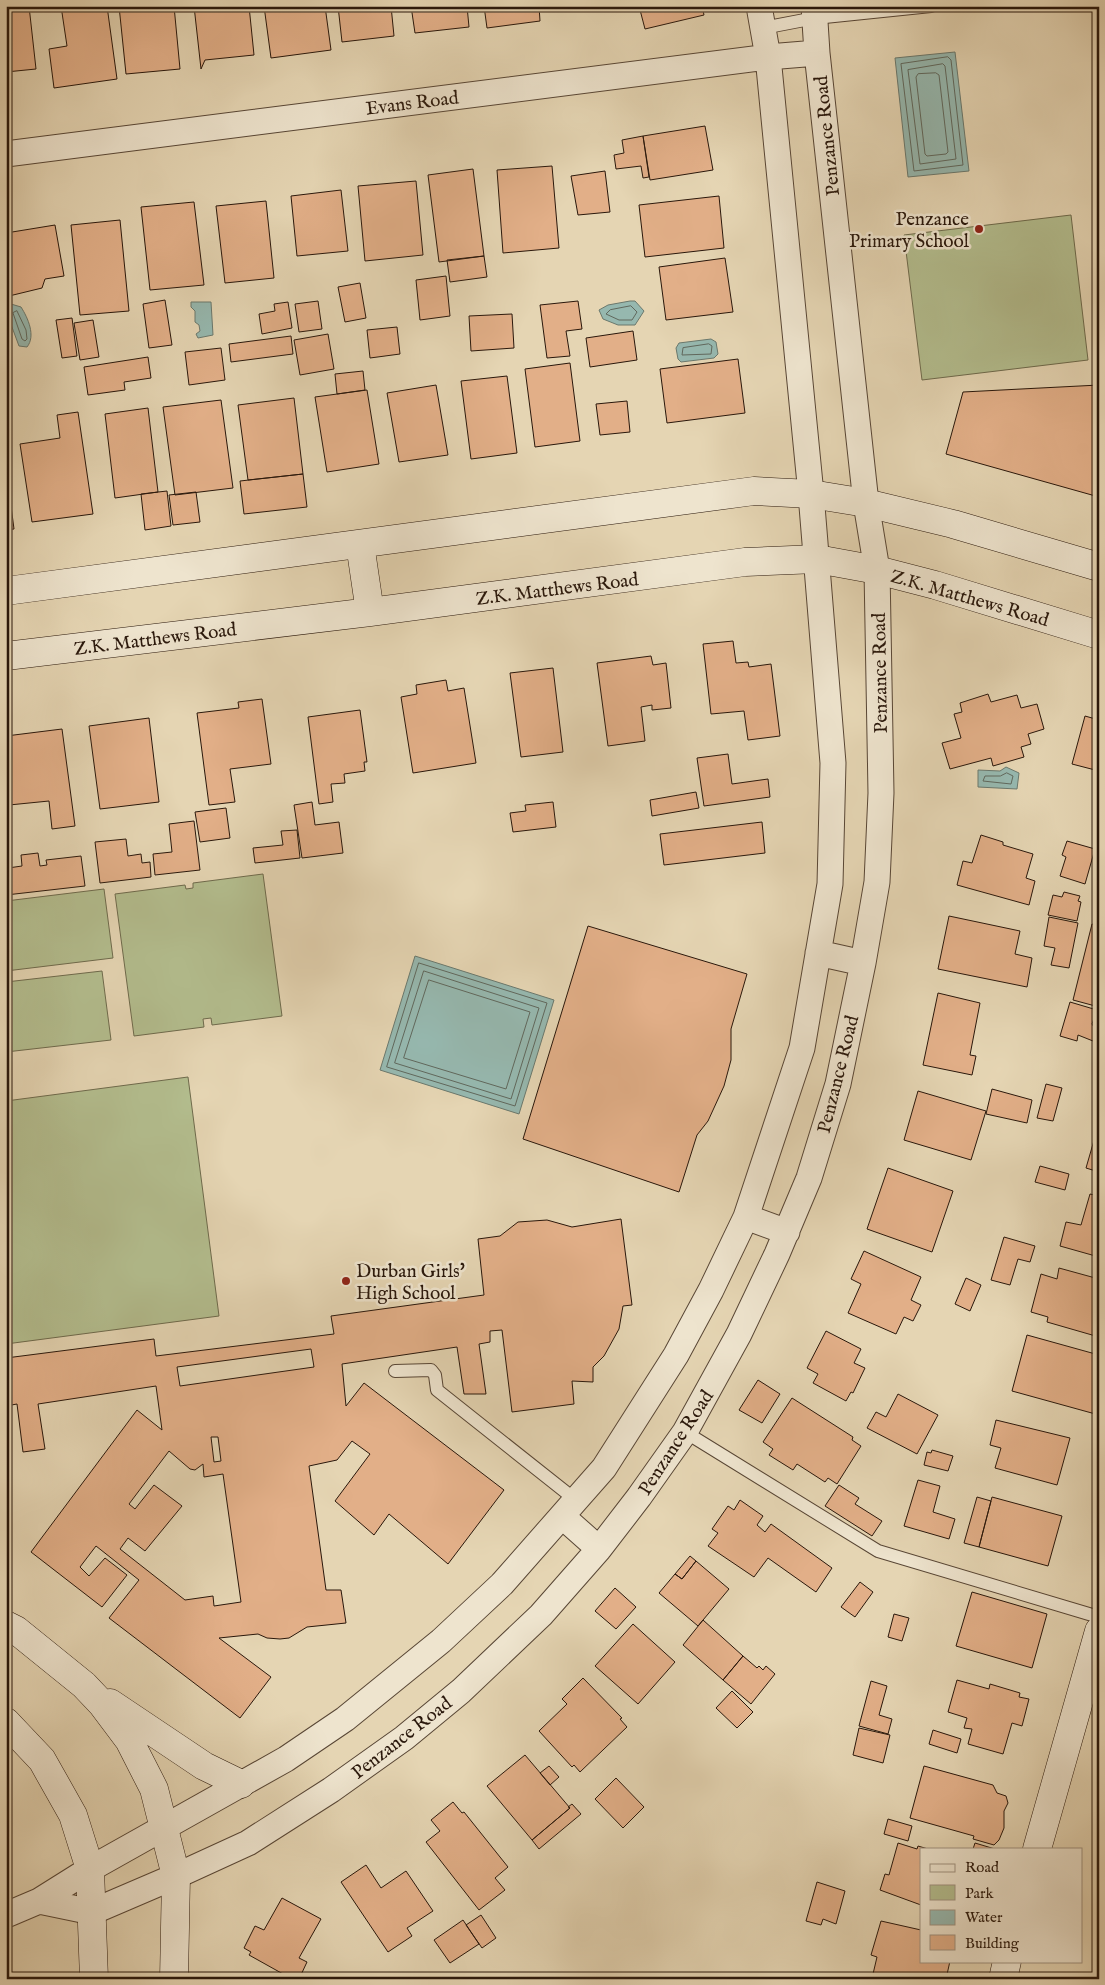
<svg xmlns="http://www.w3.org/2000/svg" width="1105" height="1985" viewBox="0 0 1105 1985" font-family="'IM FELL English',serif">
	<style>
		.green { fill: #b3bd8e; stroke: #6e6a4c }
		.water { fill: #96b8af; stroke: #6a786d }
		.lines { fill: none; stroke-linecap: round; stroke-linejoin: round }
		.shore { stroke: #60685d; stroke-width: 1 }
		.building { fill: #e2af88; stroke: #29170b; fill-rule: evenodd }
		.lane-casing { stroke: #584635; stroke-width: 14 }
		.street-casing { stroke: #584635; stroke-width: 27 }
		.secondary-casing { stroke: #29170b; stroke-width: 29 }
		.lane { stroke: #eee4ce; stroke-width: 12 }
		.street { stroke: #eee4ce; stroke-width: 25 }
		.secondary { stroke: #eee4ce; stroke-width: 28 }
		.poi-dot { fill: #8f2418; stroke: #eee4ce; stroke-width: 2 }
		.labels { text-anchor: middle; stroke-width: 5; stroke-linejoin: round; paint-order: stroke }
		.street-label { font-size: 19px; fill: #29170b; stroke: #eee4ce }
		.poi-label { font-size: 19px; fill: #29170b; stroke: #eee4ce; text-anchor: end }
	</style>
	<rect width="100%" height="100%" fill="#e5d5b3"/>
	<filter id="stains"><feTurbulence type="fractalNoise" baseFrequency=".004" numOctaves="4"/><feColorMatrix values="0 0 0 0 .2 0 0 0 0 .09 0 0 0 0 .02 0 0 0 .5 -.17"/></filter>
	<radialGradient id="worn" r=".72"><stop offset=".6" stop-color="#630" stop-opacity="0"/><stop offset="1" stop-color="#630" stop-opacity=".3"/></radialGradient>
	<path class="green" d="M1071,215L1088,360L922,380L904,235Z
		M263,874L282,1016L212,1025L211,1018L203,1019L204,1027L134,1036L115,894L185,885L186,889L193,888V883Z
		M104,889L113,958L6,971V901Z
		M102,971L111,1040L6,1052V982Z
		M188,1077L219,1316L6,1344V1101Z"/>
	<path class="water" d="M955,52L969,171L908,177L895,58Z
		M630,301H635L644,311L635,325H618L603,319L599,310L608,305Z
		M191,302H211L213,335L198,338L196,334L200,331L199,325L195,322V311L191,307Z
		M11,304L21,307C28,318 36,336 27,347L19,346L6,311V307Z
		M711,339L716,342L718,354L714,358L681,362L678,359L676,348L679,343Z
		M1006,767L1019,773L1017,789L978,787V770L1000,771Z
		M415,956L554,1000L519,1114L380,1070Z"/>
	<g class="lines">
		<path class="shore" d="M948,57L951,60L963,165L914,171L901,64Z
			M943,64L945,66L956,159L920,164L908,70Z
			M936,73L939,75L948,152L946,154L927,156L925,154L916,77L918,74Z
			M631,306L637,312L632,320H619L606,314L610,310Z
			M17,311L26,330L27,339L25,341L22,339L13,313Z
			M709,344L712,346L711,354L682,355L683,348Z
			M1007,773L1013,776L1011,784L983,781L985,776H1000Z
			M419,963L547,1003L515,1106L387,1067Z
			M424,971L539,1008L511,1099L395,1063Z
			M429,980L530,1012L506,1089L404,1058Z"/>
	</g>
	<path class="building" d="M6,6H29L36,69L6,72Z
		M61,6H107L117,79L54,88L49,49L67,46Z
		M119,6H174L180,69L126,74Z
		M194,6H249L254,55L205,60L201,69Z
		M264,6H325L331,50L271,58Z
		M338,6H391L394,36L342,42Z
		M411,6H467L469,27L415,33Z
		M484,6H539L540,21L487,28Z
		M639,6H702L704,15L645,29Z
		M705,126L713,170L650,180L643,136Z
		M643,136L649,177L643,178L641,166L616,169L614,155L624,153L622,140Z
		M552,166L559,248L503,253L497,170Z
		M473,169L484,256L439,262L428,175Z
		M605,171L610,212L578,215L571,176Z
		M416,181L423,255L365,261L358,186Z
		M341,190L348,251L297,256L291,196Z
		M719,196L724,248L645,257L639,205Z
		M266,201L274,278L225,283L216,206Z
		M194,202L204,285L150,290L141,207Z
		M120,220L129,311L80,315L71,225Z
		M55,225L64,276L45,279L42,288L9,296L6,280V233Z
		M484,256L487,277L450,282L447,260Z
		M725,258L733,312L666,320L659,267Z
		M446,276L450,316L420,320L416,280Z
		M360,283L366,318L345,322L338,287Z
		M165,300L172,345L149,348L143,304Z
		M318,301L322,329L299,332L295,304Z
		M578,301L582,329L566,331L570,356L547,358L540,305Z
		M288,302L292,328L262,334L259,314L275,311L274,304Z
		M512,314L514,348L471,351L469,316Z
		M72,318L77,356L62,358L56,320Z
		M93,320L99,357L80,360L74,323Z
		M397,327L400,354L370,358L367,330Z
		M633,331L637,360L590,367L586,338Z
		M328,334L334,369L300,375L294,340Z
		M291,336L293,354L231,362L229,344Z
		M221,348L225,380L189,385L185,352Z
		M148,357L151,378L124,382L125,390L88,395L84,367Z
		M738,359L745,413L667,423L660,369Z
		M570,363L580,441L535,447L525,369Z
		M363,371L365,390L337,394L335,374Z
		M507,376L517,453L471,459L461,381Z
		M436,385L448,455L399,462L387,393Z
		M1099,385V497L946,454L963,392Z
		M367,390L379,464L327,472L315,397Z
		M294,398L303,474L248,480L238,405Z
		M221,400L233,488L175,495L163,407Z
		M627,401L630,432L600,435L596,404Z
		M148,408L158,492L115,498L105,414Z
		M78,412L93,514L32,522L20,444L60,438L57,415Z
		M6,468L14,529L6,530Z
		M303,474L307,507L244,514L240,481Z
		M167,491L171,526L145,530L141,494Z
		M196,492L200,522L173,525L169,495Z
		M733,641L736,663L748,662L749,667L771,664L780,736L748,740L744,711L711,714L703,644Z
		M651,656L653,665L666,663L671,708L652,710V705L641,707L645,741L608,746L597,663Z
		M553,668L563,752L521,757L510,673Z
		M446,680L448,691L464,688L476,763L413,773L401,697L417,694L416,685Z
		M988,694L991,702L1017,695L1021,708L1037,704L1044,729L1028,734L1031,744L1021,747L1024,757L993,766L991,758L950,769L942,743L961,738L954,714L962,712L960,703Z
		M262,699L271,764L230,769L235,802L209,805L197,713L239,708L238,702Z
		M360,710L367,762H364L365,771L344,774L345,783L331,784L333,802L319,804L308,717Z
		M1085,716L1099,720V771L1072,764Z
		M149,718L159,802L100,809L89,726Z
		M62,729L75,826L52,829L49,801L9,805L6,786V736Z
		M728,754L732,784L768,779L770,797L704,806L697,758Z
		M696,792L699,808L652,816L650,800Z
		M312,802L315,825L339,822L343,853L302,858L294,805Z
		M553,802L556,827L513,832L510,813L526,811L525,805Z
		M226,808L230,838L200,842L195,812Z
		M194,821L200,870L155,875L153,854L172,852L169,824Z
		M762,822L765,853L664,865L660,834Z
		M297,830L300,858L255,863L253,848L283,845L281,831Z
		M981,835L1003,842V845L1033,854L1026,878L1035,881L1029,905L957,885L963,861L972,863Z
		M126,839L128,856L141,854L142,863L150,862L151,877L100,883L95,842Z
		M1067,841L1095,849L1085,884L1060,876L1066,857L1062,855Z
		M38,853L40,866L47,865L46,860L81,856L85,886L6,895L8,868L22,866L21,855Z
		M1064,892L1080,896L1078,901L1081,902L1077,921L1048,915L1053,895L1062,897Z
		M949,916L1020,931L1015,954L1032,958L1027,987L938,969Z
		M1049,917L1078,923L1069,968L1051,965L1055,948L1044,946Z
		M1092,924L1099,926V1007L1073,1000Z
		M588,926L747,974L731,1029V1060L724,1086L708,1121L697,1135L679,1192L523,1139Z
		M938,993L980,1003L970,1055L976,1056L972,1075L923,1065Z
		M1070,1002L1097,1010L1092,1024L1097,1032L1093,1041L1078,1035L1077,1041L1060,1036Z
		M1046,1084L1062,1088L1053,1121L1037,1118Z
		M992,1089L1032,1100L1027,1123L986,1114Z
		M918,1091L986,1111L971,1160L904,1140Z
		M1099,1123V1172L1086,1168Z
		M1040,1166L1069,1174L1065,1190L1035,1182Z
		M888,1168L953,1191L932,1252L867,1229Z
		M1090,1194L1099,1196V1257L1060,1246L1066,1222L1081,1225Z
		M621,1219L632,1305L623,1306L619,1329L604,1356L593,1367V1382L572,1381L574,1404L512,1412L502,1330L490,1331V1342L479,1344L486,1394H464L457,1347L342,1364L346,1406L364,1383L504,1490L448,1564L389,1514L374,1535L335,1501L370,1454L352,1441L337,1460L309,1466L326,1590H341L346,1623L307,1627L289,1638L280,1639L267,1638L258,1634L219,1638L271,1677L240,1718L109,1618L139,1580L96,1546L80,1567L89,1576L105,1558L127,1575L102,1607L31,1552L137,1410L162,1430L156,1386L38,1404L45,1449L23,1452L17,1404L6,1406V1358L154,1339L156,1356L334,1334L331,1316L484,1295L478,1239L500,1236L518,1222L547,1220L572,1227ZM311,1349L314,1367L180,1386L177,1367ZM211,1437H218L221,1461L214,1462ZM169,1451L190,1469L195,1470L203,1464L204,1477L223,1474L241,1602L214,1606L213,1596L185,1600L120,1549L128,1538L145,1551L182,1506L154,1485L135,1509L129,1504Z
		M1004,1237L1035,1246L1030,1262L1018,1259L1010,1285L991,1280Z
		M864,1251L921,1277L911,1300L921,1305L913,1321L904,1317L896,1334L848,1313L861,1284L851,1279Z
		M1059,1268L1099,1279V1337L1047,1322L1048,1317L1031,1312L1041,1274L1057,1279Z
		M966,1278L981,1285L970,1311L955,1304Z
		M826,1331L861,1349L854,1363L865,1368L853,1393L851,1392L846,1401L813,1383L818,1374L807,1368Z
		M1027,1335L1099,1355V1415L1012,1391Z
		M758,1380L780,1394L762,1423L739,1410Z
		M898,1394L938,1415L917,1454L867,1428L876,1412L886,1417Z
		M792,1398L853,1437L852,1440L861,1446L837,1484L828,1478L825,1482L797,1464L793,1470L769,1455L773,1449L763,1442Z
		M996,1420L1070,1438L1057,1485L995,1468L1001,1448L990,1445Z
		M932,1450L953,1456L948,1471L924,1465L927,1452L931,1453Z
		M918,1480L940,1486L933,1512L955,1519L949,1539L904,1526Z
		M839,1485L859,1498L855,1504L882,1521L872,1536L825,1506Z
		M977,1497L991,1501L979,1547L964,1543Z
		M992,1497L1062,1516L1048,1566L979,1547Z
		M740,1500L763,1516L757,1525L765,1532L771,1524L832,1568L816,1592L768,1558L754,1577L708,1546L718,1533L712,1529L728,1506L734,1510Z
		M690,1556L696,1561L682,1579L675,1574Z
		M696,1561L729,1589L698,1626L659,1593L675,1574L682,1579Z
		M860,1582L873,1592L855,1617L841,1607Z
		M615,1588L636,1607L616,1629L595,1611Z
		M972,1592L1047,1614L1032,1668L956,1646Z
		M894,1614L909,1618L902,1641L888,1637Z
		M703,1620L743,1656L723,1680L683,1645Z
		M633,1624L675,1662L638,1704L595,1666Z
		M743,1656L757,1668L759,1666L763,1670L766,1666L775,1674L751,1704L723,1680Z
		M583,1678L622,1718L620,1719L627,1727L580,1772L574,1765L572,1767L539,1731L567,1704L562,1699Z
		M957,1680L989,1689L990,1684L1020,1693L1019,1697L1029,1699L1022,1726L1012,1723L1003,1754L968,1744L972,1729L964,1728L967,1718L948,1712Z
		M871,1681L887,1686L879,1715L892,1719L888,1734L859,1726Z
		M732,1691L753,1712L737,1728L716,1708Z
		M859,1728L890,1735L883,1763L853,1755Z
		M933,1730L961,1739L957,1753L929,1744Z
		M525,1755L570,1808L532,1840L487,1786Z
		M549,1766L559,1777L550,1785L540,1773Z
		M924,1766L993,1785L997,1793L1006,1796L1008,1803L1004,1811V1828L999,1840L994,1845L973,1839L974,1836L910,1818Z
		M616,1778L644,1807L623,1828L595,1799Z
		M453,1802L462,1813L464,1812L508,1867L495,1878L505,1890L479,1910L426,1842L440,1831L431,1820Z
		M572,1804L581,1814L539,1849L532,1840L570,1808L568,1807Z
		M888,1819L912,1826L908,1841L884,1834Z
		M898,1843L917,1849L918,1846L928,1849H921V1905L880,1890L885,1874L889,1875Z
		M975,1843L995,1849H973Z
		M366,1865L381,1888L406,1871L433,1911L407,1928L412,1936L388,1952L341,1882Z
		M817,1882L845,1891L836,1924L823,1919L821,1925L806,1921Z
		M282,1898L321,1919L299,1958L307,1962L299,1979H292L249,1955L251,1952L244,1948L255,1926L264,1930Z
		M481,1915L496,1938L482,1948L466,1925Z
		M463,1920L479,1944L450,1963L434,1940Z
		M881,1921L921,1930V1961H950L946,1979H889L873,1974L877,1957L871,1955Z"/>
	<g class="lines">
		<defs>
			<path id="lane" d="M763,28L815,18L931,6
				M395,1371L431,1370L435,1375L437,1390L577,1501
				M685,1432L878,1551L1099,1617"/>
			<path id="street" d="M6,154L768,57L817,53
				M818,953L863,963
				M746,1217L787,1232
				M563,1517L599,1549
				M39,1901L92,1912L176,1876L248,1843L331,1790L404,1738L461,1691L541,1615L599,1549L639,1497L685,1432L739,1334L777,1254L809,1178L838,1084L863,963L877,882L881,793L877,570L866,503L817,53L814,6
				M6,1915L39,1901L90,1869L286,1759L345,1719L441,1641L502,1584L604,1468L676,1355L711,1290L746,1217L802,1048L830,884L833,763L811,494L768,57L759,6"/>
			<path id="secondary" d="M360,544L370,612
				M6,591L754,491L811,494L866,503L953,524L1099,567
				M6,656L370,612L745,562L817,559L877,570L935,585L1099,635
				M6,1625L16,1630L84,1685L102,1704L129,1740L154,1789L176,1876L174,1979
				M110,1703L204,1766L241,1784
				M6,1722L42,1760L73,1815L90,1869L94,1979
				M1037,1849L1099,1631
				M1003,1979L1007,1961"/>
		</defs>
		<use href="#lane" class="lane-casing"/>
		<use href="#street" class="street-casing"/>
		<use href="#secondary" class="secondary-casing"/>
		<use href="#lane" class="lane"/>
		<use href="#street" class="street"/>
		<use href="#secondary" class="secondary"/>
	</g>
	<g class="poi-dot">
		<circle cx="979" cy="229" r="5"/>
		<circle cx="346" cy="1281" r="5"/>
	</g>
	<g class="labels">
		<g class="street-label">
			<text transform="translate(412 102) rotate(-7)" y="7">Evans Road</text>
			<text transform="translate(826 136) rotate(-96)" y="7">Penzance Road</text>
			<text transform="translate(557 588) rotate(-7)" y="7">Z.K. Matthews Road</text>
			<text transform="translate(970 597) rotate(16)" y="7">Z.K. Matthews Road</text>
			<text transform="translate(155 638) rotate(-7)" y="7">Z.K. Matthews Road</text>
			<text transform="translate(879 673) rotate(-91)" y="7">Penzance Road</text>
			<text transform="translate(837 1074) rotate(-76)" y="7">Penzance Road</text>
			<text transform="translate(675 1442) rotate(-57)" y="7">Penzance Road</text>
			<text transform="translate(401 1737) rotate(-38)" y="7">Penzance Road</text>
		</g>
		<g class="poi-label">
			<text x="969" y="225">Penzance<tspan x="969" dy="22">Primary School</tspan></text>
			<text x="356" y="1277" text-anchor="start">Durban Girls'<tspan x="356" dy="22">High School</tspan></text>
		</g>
	</g>
	<rect width="1105" height="1985" fill="none" stroke="#e5d5b3" stroke-width="25"/>
	<rect x="8" y="8" width="1090" height="1970" fill="none" stroke="#29170b" stroke-width="2.5"/>
	<rect x="12" y="12" width="1080" height="1960" fill="none" stroke="#29170b"/>
	<rect x="920" y="1848" width="162" height="115" fill="#eee4ce" stroke="#9f9280"/>
	<rect x="930" y="1864" width="25" height="8" fill="#eee4ce" stroke="#9f9280"/>
	<text x="965" y="1872" font-size="15" fill="#29170b">Road</text>
	<rect x="930" y="1885" width="25" height="15" fill="#b3bd8e" stroke="#9f9280"/>
	<text x="965" y="1898" font-size="15" fill="#29170b">Park</text>
	<rect x="930" y="1910" width="25" height="15" fill="#96b8af" stroke="#9f9280"/>
	<text x="965" y="1922" font-size="15" fill="#29170b">Water</text>
	<rect x="930" y="1935" width="25" height="15" fill="#e2af88" stroke="#9f9280"/>
	<text x="965" y="1948" font-size="15" fill="#29170b">Building</text>
	<rect width="100%" height="100%" filter="url(#stains)"/>
	<rect width="100%" height="100%" fill="url(#worn)"/>
</svg>
